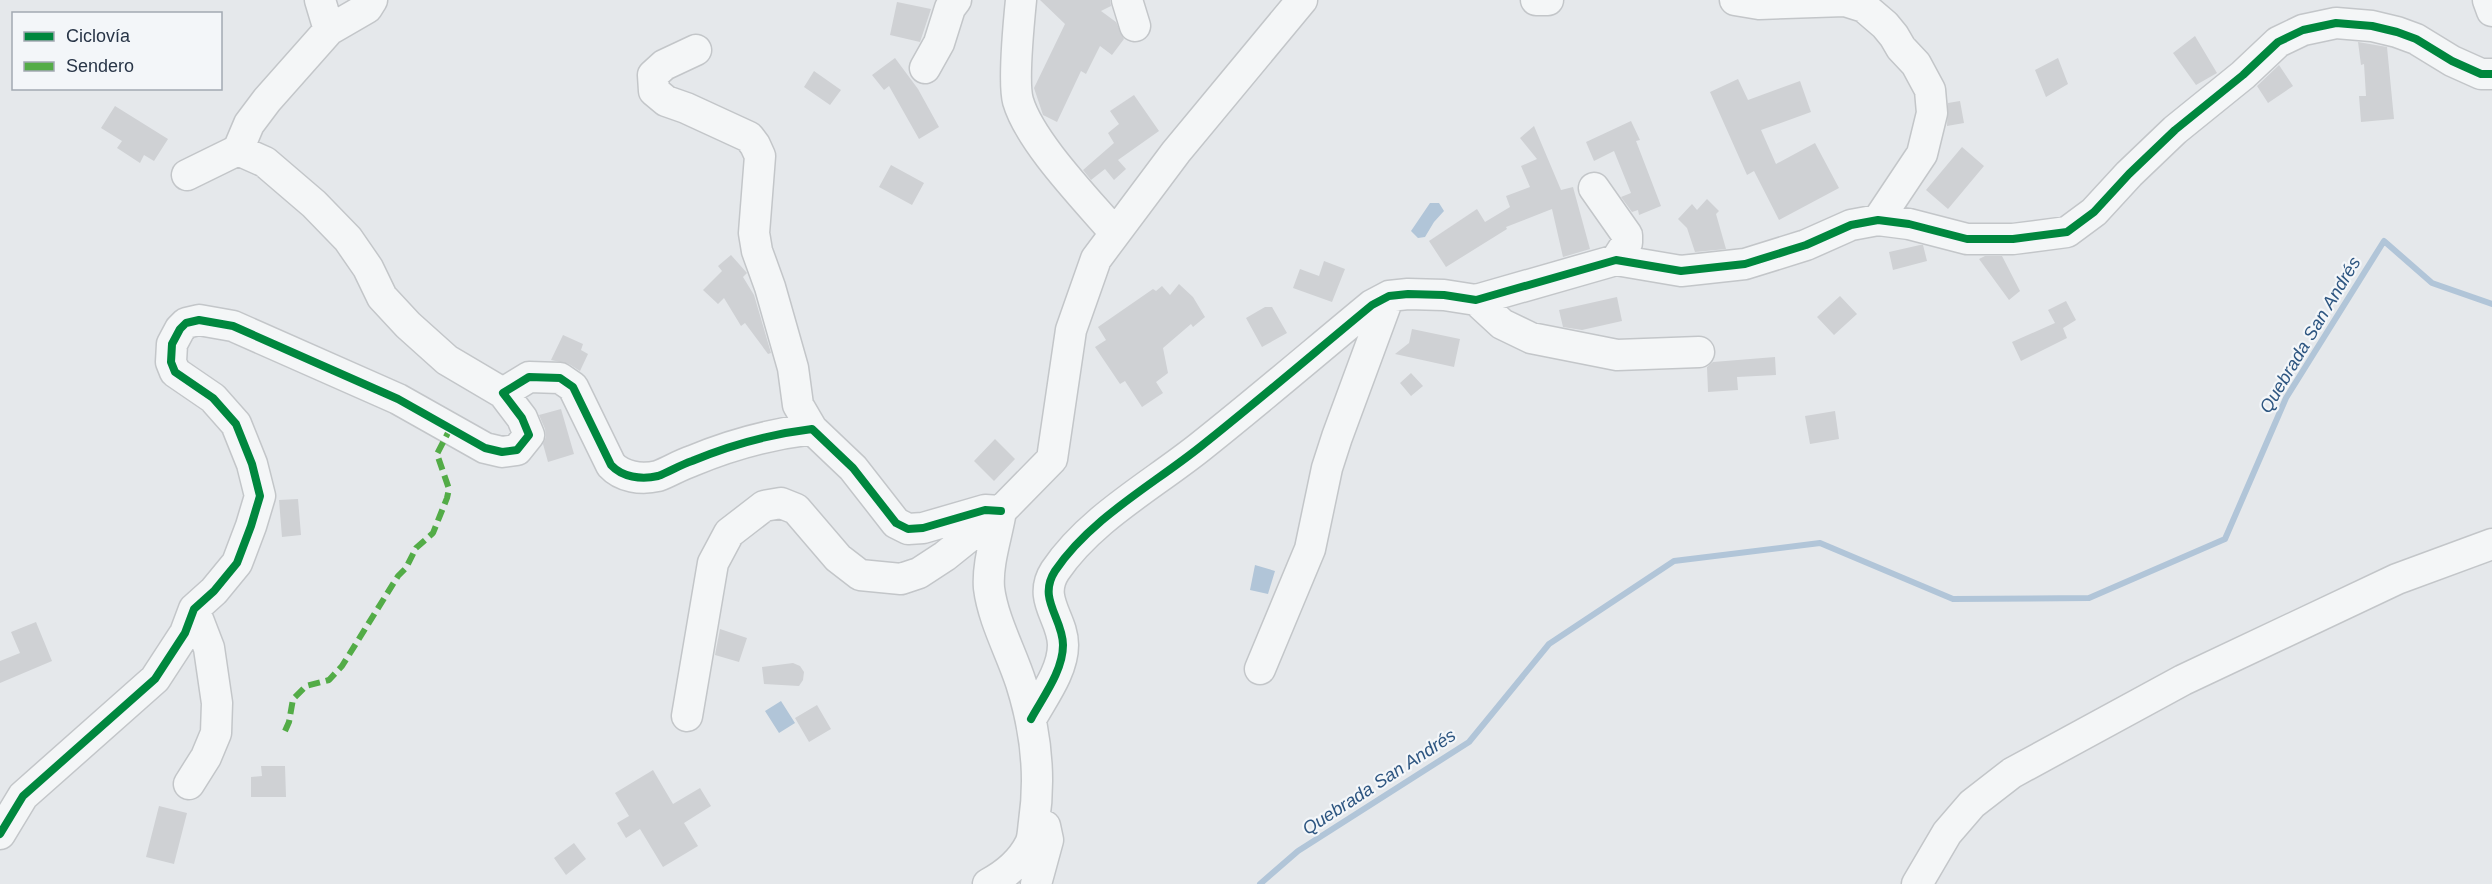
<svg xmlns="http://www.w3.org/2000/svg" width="2492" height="884" viewBox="0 0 2492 884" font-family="Helvetica,sans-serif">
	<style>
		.water { fill: #b1c5d8 }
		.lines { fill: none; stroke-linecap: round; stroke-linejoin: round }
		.stream { stroke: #b1c5d8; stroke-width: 6 }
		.building { fill: #cfd1d4 }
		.minor-casing { stroke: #c3c6c9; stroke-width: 33 }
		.minor { stroke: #f4f6f7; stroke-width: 30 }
		.quiet { stroke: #53ac47; stroke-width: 6; stroke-dasharray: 12 6; stroke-linecap: butt }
		.cycleway-casing { stroke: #f3f6f9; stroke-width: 11 }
		.cycleway { stroke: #00873e; stroke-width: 8 }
		.labels { text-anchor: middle; stroke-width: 4.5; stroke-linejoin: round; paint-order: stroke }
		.water-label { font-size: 18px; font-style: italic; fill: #2d5580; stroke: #f3f6f9 }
	</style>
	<rect width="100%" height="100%" fill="#e5e8eb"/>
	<path class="water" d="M1430,203H1439L1444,211L1434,222L1425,237L1418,238L1411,231Z
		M1255,565L1275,571L1268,594L1250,590Z
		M781,701L795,723L779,733L765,711Z"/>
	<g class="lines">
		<path class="stream" d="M1260,884L1298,851L1469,742L1549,644L1674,561L1820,543L1953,599L2089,598L2225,539L2286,398L2384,241L2432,283L2492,304"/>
	</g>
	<path class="building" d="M1040,0H1110L1111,6L1101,11L1116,22L1124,39L1112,55L1100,46L1086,74L1081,71L1057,122L1043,115L1034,88L1065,24Z
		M897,2L931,9L920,42L890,35Z
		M2195,36L2217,73L2196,85L2173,53Z
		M2358,42L2387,47L2394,119L2361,122L2359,96H2366L2364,64L2361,65Z
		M895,58L918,89L939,127L919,139L889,86L884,90L872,75Z
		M2058,58L2068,84L2046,97L2035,70Z
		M2279,65L2293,86L2268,103L2257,86Z
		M814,71L841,90L830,105L804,87Z
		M1738,79L1748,100L1800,81L1811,112L1761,130L1776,164L1815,143L1839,188L1779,220L1754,171L1747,175L1710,92Z
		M1134,95L1159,131L1118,160L1126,169L1114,180L1105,169L1091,180L1083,170L1114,143L1108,133L1119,124L1110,111Z
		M1960,101L1964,123L1947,126L1948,103Z
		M115,106L168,139L154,161L144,155L140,163L117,148L122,141L101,128Z
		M1631,121L1640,140L1636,141L1661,206L1639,215L1638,210L1632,212L1621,197L1631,193L1614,151L1594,161L1586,142Z
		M1534,126L1561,190L1573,187L1590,249L1563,257L1552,209L1506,227L1507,229L1446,267L1429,241L1477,209L1485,222L1510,207L1506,196L1530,187L1521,166L1537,159L1520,138Z
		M1962,147L1984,166L1948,209L1926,190Z
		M891,165L924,183L912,205L879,187Z
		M1707,199L1719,211L1716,214L1726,249L1695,252L1687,228L1678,219L1692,204L1697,210Z
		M1920,245H1923L1927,261L1893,270L1889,252Z
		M731,255L747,273L743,277L754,295L771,353L768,354L745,323L741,326L724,298L718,304L703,290L722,271L718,266Z
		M1985,256H2002L2020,291L2009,300L1979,259Z
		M1324,261L1345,269L1332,302L1293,288L1300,269L1319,276Z
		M1179,284L1193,297L1205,317L1193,327L1191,324L1163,348L1168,373L1156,382L1163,393L1142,407L1125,381L1120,384L1095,347L1106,340L1098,327L1153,289L1156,291L1162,286L1170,295Z
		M1840,296L1857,314L1834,335L1817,317Z
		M1617,297L1622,321L1582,330L1563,327L1559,310Z
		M2066,301L2076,320L2063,328L2067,338L2021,361L2012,342L2055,323L2048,310Z
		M1265,307H1272L1287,333L1262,347L1246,318Z
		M1412,329L1460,339L1454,367L1395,354L1409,343Z
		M563,335L583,344L581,350L588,354L580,371L569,364L551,360Z
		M1775,357L1776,375L1737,377L1738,390L1708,392L1707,367L1713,362Z
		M1411,373L1423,386L1411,396L1400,383Z
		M561,409L574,454L548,462L543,444L546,437L545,429L539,415Z
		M1835,411L1839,439L1810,444L1805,416Z
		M995,439L1015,459L994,481L974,461Z
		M298,499L301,535L282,537L279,500Z
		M36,622L52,661L0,683V661L20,653L11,632Z
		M720,629L747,638L739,662L715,655Z
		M793,663L800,666L804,672L803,680L799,686L764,684L762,667Z
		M817,705L831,729L809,742L795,718Z
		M261,766H285L286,797H251V777L262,776Z
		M653,770L673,804L700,788L711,806L684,823L698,846L663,867L640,829L626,838L617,823L629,816L615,793Z
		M159,806L187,813L174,864L146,857Z
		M574,843L586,859L566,875L554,858Z"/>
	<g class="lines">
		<defs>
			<path id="minor" d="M320,0L329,30
				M1021,0C1019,20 1013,83 1018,101C1030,142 1086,199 1115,233
				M1127,0L1135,26
				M1536,0H1548
				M1735,0L1759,4L1845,1L1864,7L1885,25L1894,36L1901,48L1916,64L1930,90L1932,113L1922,154L1878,220
				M2488,0L2492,11
				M696,50L664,65L653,75L654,91L666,101L686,108L749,137L755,145L760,156L754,233L757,251L770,287L793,368L798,405L812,429
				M925,68L939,43L950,8L956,0
				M238,150L249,124L267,100L329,30L367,8L372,0
				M187,175L238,150L265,162L314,204L348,239L368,268L382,297L408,325L447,360L503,393
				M1594,188L1627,235V243L1616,260
				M1476,300L1502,324L1531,338L1617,355L1699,352
				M1260,669L1310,549L1327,468L1337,437L1389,296
				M687,716L713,563L729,533L764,506L781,503L796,509L838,558L860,575L901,579L919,573L945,556L1001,511L1052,459L1071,330L1096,259L1176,152L1302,0
				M1031,719C1043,697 1063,671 1063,645C1063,618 1037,599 1055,571C1090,519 1151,486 1200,447C1258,401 1315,352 1372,305L1389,296L1408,294L1444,295L1476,300L1616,260L1681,271L1745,264L1806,245L1851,225L1878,220L1909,224L1967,239H2013L2067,232L2094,212L2129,174L2175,130L2243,75L2278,42L2303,30L2336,23L2372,26L2397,32L2416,39L2452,61L2481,74H2492
				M189,784L206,757L216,733L217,703L209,648L194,609
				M0,834L23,796L155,679L185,633L194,609L214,591L237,563L251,526L260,496L252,464L236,424L213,398L175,372L171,362L172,344L180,329L186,323L199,320L233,326L398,399L485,448L502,452L517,450L529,435L522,418L503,393L529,377L560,378L573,387L611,465C622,477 641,480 658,476C669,472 680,465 692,461C730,445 771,434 812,429L853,468L896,523L908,529L923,528L985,510L1001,511
				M988,884C1005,875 1021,862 1030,844C1033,838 1033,829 1034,822C1041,775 1035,727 1021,683C1011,652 993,620 989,588C987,563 997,536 1001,511
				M1036,884L1048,840L1045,826
				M1917,884L1947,833L1972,804L2012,773L2183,680L2397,579L2492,544"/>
		</defs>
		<use href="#minor" class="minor-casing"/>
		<use href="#minor" class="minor"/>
		<path class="quiet" d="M285,731L289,722L293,699L306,686L329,680L342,666L398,576L406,568L416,548L433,533L447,498L449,489L437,454L451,427"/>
		<defs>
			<path id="cycleway" d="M1031,719C1043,697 1063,671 1063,645C1063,618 1037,599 1055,571C1090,519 1151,486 1200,447C1258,401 1315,352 1372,305L1389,296L1408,294L1444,295L1476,300L1616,260L1681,271L1745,264L1806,245L1851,225L1878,220L1909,224L1967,239H2013L2067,232L2094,212L2129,174L2175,130L2243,75L2278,42L2303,30L2336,23L2372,26L2397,32L2416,39L2452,61L2481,74H2492
				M0,834L23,796L155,679L185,633L194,609L214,591L237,563L251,526L260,496L252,464L236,424L213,398L175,372L171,362L172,344L180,329L186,323L199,320L233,326L398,399L485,448L502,452L517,450L529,435L522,418L503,393L529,377L560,378L573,387L611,465C622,477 641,480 658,476C669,472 680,465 692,461C730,445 771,434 812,429L853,468L896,523L908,529L923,528L985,510L1001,511"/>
		</defs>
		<use href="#cycleway" class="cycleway-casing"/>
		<use href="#cycleway" class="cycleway"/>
	</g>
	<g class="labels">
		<g class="water-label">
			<text transform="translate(2310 335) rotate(-59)" y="6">Quebrada San Andrés</text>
			<text transform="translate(1379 782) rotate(-33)" y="6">Quebrada San Andrés</text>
		</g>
	</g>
	<rect x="12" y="12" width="210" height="78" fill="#f3f6f9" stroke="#a2a9b2" stroke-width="1.5"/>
	<rect x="24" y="32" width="30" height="9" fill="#00873e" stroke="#a2a9b2" stroke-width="1.5"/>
	<text x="66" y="42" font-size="18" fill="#283547">Ciclovía</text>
	<rect x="24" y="62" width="30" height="9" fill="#53ac47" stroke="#a2a9b2" stroke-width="1.5"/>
	<text x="66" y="72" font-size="18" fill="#283547">Sendero</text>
</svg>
